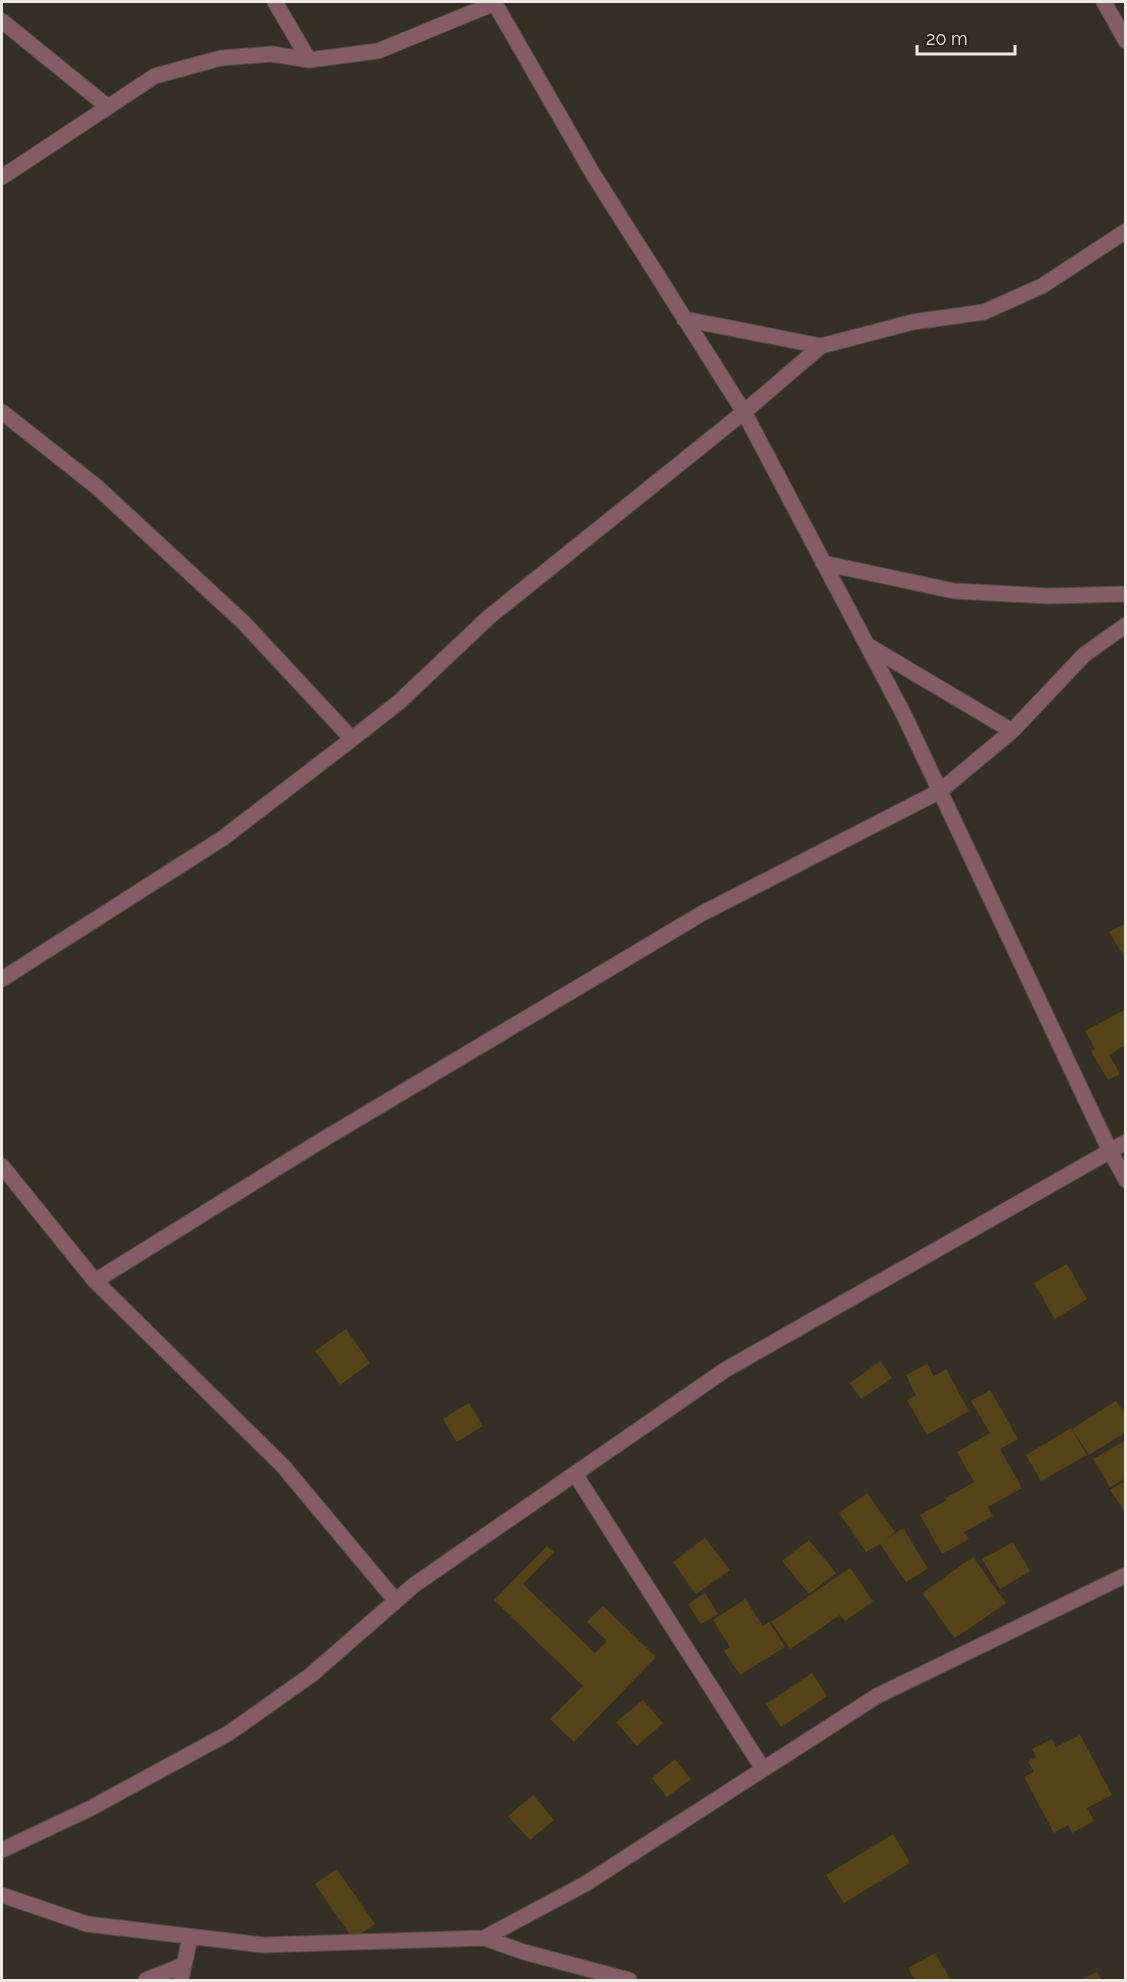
<svg xmlns="http://www.w3.org/2000/svg" width="1127" height="1982" viewBox="0 0 1127 1982" font-family="Raleway,sans-serif">
	<style>
		.building { fill: #564318 }
		.lines { fill: none; stroke-linecap: round; stroke-linejoin: round }
		.minor-casing { stroke: #524e44; stroke-width: 17 }
		.minor { stroke: #855b65; stroke-width: 15 }
	</style>
	<rect width="100%" height="100%" fill="#353026"/>
	<path class="building" d="M1126,923V960L1109,932Z
		M1126,1009V1050L1123,1046L1109,1055L1120,1074L1108,1080L1091,1051L1095,1049L1085,1031Z
		M1067,1264L1087,1299L1055,1319L1034,1283Z
		M346,1329L370,1363L340,1385L315,1351Z
		M880,1361L892,1378L861,1399L850,1383Z
		M927,1364L934,1376L946,1369L969,1411L927,1435L907,1400L916,1395L906,1375Z
		M990,1390L1018,1439L1000,1449L1022,1488L988,1507L993,1516L964,1532L969,1539L942,1554L920,1515L947,1500L946,1498L974,1482L957,1452L990,1433L971,1401Z
		M1116,1401L1126,1415V1432L1089,1455L1072,1429Z
		M469,1403L483,1426L457,1442L443,1419Z
		M1071,1428L1087,1455L1041,1481L1026,1455Z
		M1126,1440V1478L1110,1487L1093,1459Z
		M1126,1480V1514L1110,1490Z
		M867,1493L895,1532L884,1541L903,1528L928,1568L906,1582L880,1544L866,1552L839,1513Z
		M705,1538L730,1570L696,1594L673,1562Z
		M809,1540L836,1573L809,1594L782,1561Z
		M1013,1542L1030,1571L1000,1589L982,1559Z
		M547,1546L554,1552L523,1584L595,1653L607,1641L587,1622L603,1606L656,1657L574,1742L550,1719L583,1686L494,1600Z
		M973,1557L1006,1603L955,1638L922,1593Z
		M850,1568L873,1601L845,1621L840,1615L790,1649L771,1622Z
		M705,1593L718,1614L701,1624L688,1604Z
		M745,1599L763,1626L769,1622L785,1647L740,1675L724,1651L730,1647L713,1620Z
		M812,1673L827,1696L781,1727L766,1704Z
		M643,1700L663,1723L637,1746L616,1722Z
		M1080,1735L1112,1795L1087,1808L1094,1821L1072,1833L1068,1825L1054,1833L1024,1777L1034,1772L1028,1761L1036,1757L1032,1749L1052,1739L1056,1747Z
		M675,1759L691,1779L667,1797L652,1778Z
		M533,1795L554,1820L530,1840L508,1816Z
		M893,1834L910,1863L844,1903L826,1875Z
		M337,1869L375,1924L353,1939L315,1884Z
		M935,1953L951,1980H915L908,1968Z
		M1097,1972L1102,1980H1080Z"/>
	<g class="lines">
		<defs>
			<path id="minor" d="M275,2L309,60
				M494,2L593,174L744,412L904,715L1110,1151L1126,1180
				M1104,2L1126,41
				M2,21L108,107
				M2,177L155,76L221,58L272,54L309,60L378,51L495,3
				M684,319L821,346
				M2,412L97,487L244,623L352,739
				M823,563L954,591L1049,596L1126,594
				M867,645L1012,731
				M2,979L223,838L352,739L399,702L489,617L744,412L821,346L913,322L984,312L1042,286L1126,231
				M2,1166L95,1281
				M575,1474L763,1769
				M396,1601L283,1466L95,1281L314,1145L701,914L940,791L1012,731L1084,655L1126,625
				M2,1850L89,1809L229,1733L311,1675L414,1585L725,1370L1126,1142
				M2,1895L87,1924L263,1945L484,1938L524,1952L629,1980
				M484,1938L585,1884L877,1696L1126,1575
				M146,1980L184,1965
				M181,1980L190,1937"/>
		</defs>
		<use href="#minor" class="minor-casing"/>
		<use href="#minor" class="minor"/>
	</g>
	<rect width="1127" height="1982" fill="none" stroke="#edeae4" stroke-width="6"/>
	<path d="M917 45v9h98v-9" fill="none" stroke="#edeae4" stroke-width="3"/>
	<text x="926" y="45" font-size="18" fill="#edeae4" stroke="#2b261c" stroke-width="4.5" paint-order="stroke">20 m</text>
</svg>
